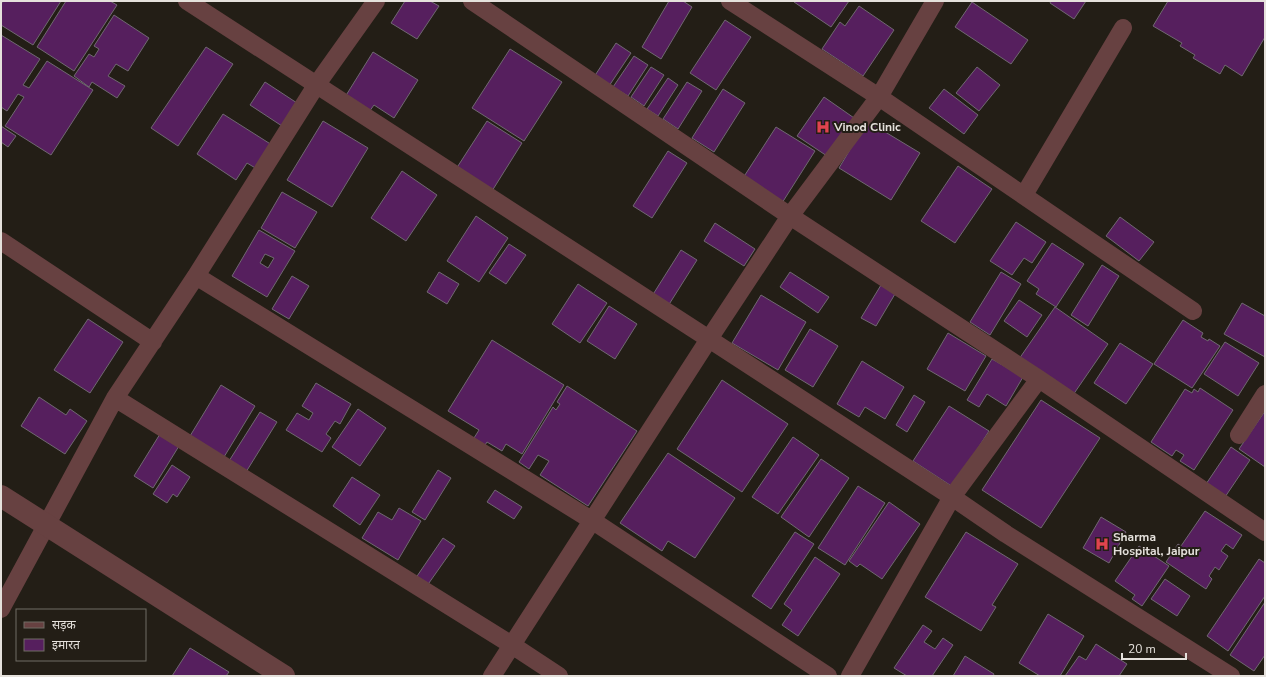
<svg xmlns="http://www.w3.org/2000/svg" width="1266" height="677" viewBox="0 0 1266 677" font-family="'Nunito Sans','Noto Sans Devanagari',sans-serif">
	<style>
		.building { fill: #561f5e; stroke: #706871; fill-rule: evenodd }
		.lines { fill: none; stroke-linecap: round; stroke-linejoin: round }
		.minor { stroke: #674141; stroke-width: 18 }
		.tertiary { stroke: #674141; stroke-width: 22 }
		.labels { text-anchor: middle; stroke-width: 4; stroke-linejoin: round; paint-order: stroke }
		.poi-label { font-size: 12px; font-weight: bold; fill: #e5e1dc; stroke: #231e16; text-anchor: start }
	</style>
	<rect width="100%" height="100%" fill="#231e16"/>
	<path class="building" d="M3,1H61L33,45L1,25V4Z
		M66,1H110L117,5L74,71L37,47Z
		M405,1H430L439,6L417,39L391,23Z
		M669,1H683L692,7L661,59L642,47Z
		M795,1H849L831,27L794,2Z
		M1051,1H1086L1074,19L1050,3Z
		M1168,1H1265V37L1242,76L1225,65L1220,74L1193,58L1195,55L1180,46L1182,43L1153,26Z
		M972,2L1028,40L1011,64L955,27Z
		M859,6L894,30L863,76L822,49L840,22L845,26Z
		M114,15L149,38L128,71L116,64L108,76L125,86L117,98L92,82L89,87L74,76L89,54L94,57L99,49L94,46Z
		M725,20L751,37L716,90L690,73Z
		M1,35L40,59L23,85L29,88L47,61L93,90L51,155L5,126L24,97L18,94L7,111L1,107Z
		M616,43L631,53L609,86L594,77Z
		M206,47L233,64L178,146L151,128Z
		M510,49L562,82L524,141L472,108Z
		M373,52L418,80L394,118L374,105L369,112L345,97Z
		M634,56L648,65L628,96L613,87Z
		M651,67L664,75L644,106L631,97Z
		M977,67L1000,85L979,111L956,93Z
		M668,78L678,85L658,116L647,109Z
		M265,82L297,103L282,126L250,105Z
		M687,82L702,91L678,129L663,119Z
		M723,89L745,103L714,152L692,138Z
		M944,89L978,115L964,134L929,108Z
		M824,97L857,120L830,158L797,136Z
		M223,114L272,145L257,169L247,163L236,180L197,154Z
		M323,121L368,148L332,207L287,180Z
		M487,121L522,143L492,191L456,169Z
		M867,121L920,153L891,200L839,168Z
		M1,126L16,136L8,147L1,142Z
		M776,127L815,151L782,203L743,178Z
		M668,151L687,163L652,218L633,206Z
		M958,166L992,189L955,243L921,221Z
		M402,171L437,195L406,241L371,218Z
		M282,192L317,212L295,248L261,228Z
		M476,216L508,238L479,282L447,261Z
		M1120,217L1154,242L1139,261L1106,236Z
		M1016,222L1046,242L1032,263L1024,258L1012,275L990,261Z
		M715,223L755,249L744,266L704,241Z
		M259,230L295,251L267,297L232,276ZM265,254L274,258L268,268L260,263Z
		M1052,243L1084,264L1056,307L1036,294L1039,289L1027,281Z
		M509,244L526,255L506,284L489,273Z
		M681,250L697,260L668,306L652,296Z
		M1102,265L1119,276L1088,326L1071,315Z
		M439,272L459,284L447,304L427,292Z
		M790,272L829,297L818,313L780,287Z
		M1001,272L1021,284L990,335L970,322Z
		M292,276L309,286L289,319L272,309Z
		M578,284L607,303L580,343L552,324Z
		M881,285L895,294L876,326L861,318Z
		M761,295L806,322L778,370L732,343Z
		M1019,300L1042,315L1027,337L1004,321Z
		M1242,303L1265,316V357L1224,334Z
		M609,306L637,324L615,359L587,341Z
		M1055,307L1108,344L1073,395L1019,359Z
		M88,319L123,342L90,393L54,370Z
		M1183,320L1203,333L1201,337L1208,341L1209,339L1220,346L1192,388L1154,364Z
		M810,329L838,346L813,387L785,370Z
		M948,333L986,356L965,391L927,369Z
		M492,340L564,385L522,454L506,444L502,451L487,442L485,445L474,438L479,430L448,411Z
		M1225,342L1259,363L1238,396L1204,374Z
		M1120,343L1153,364L1126,404L1094,383Z
		M992,359L1023,377L1006,406L987,394L979,407L967,400Z
		M862,361L904,387L885,419L865,407L859,417L837,404Z
		M722,380L788,424L742,492L677,449Z
		M316,383L351,404L340,424L335,421L326,434L331,438L322,452L286,430L297,413L309,420L313,413L302,406Z
		M221,385L255,406L224,457L190,436Z
		M567,386L637,431L588,506L540,475L549,461L538,455L529,469L519,462L553,407L556,410L560,404L557,402Z
		M1200,388L1233,410L1194,470L1180,461L1184,455L1176,450L1172,456L1151,442L1185,389L1192,393L1194,389L1198,392Z
		M914,395L925,402L907,432L896,425Z
		M39,397L66,415L70,409L87,421L65,454L21,426Z
		M1041,400L1100,438L1041,528L982,490Z
		M949,406L989,431L953,487L913,461Z
		M358,409L386,428L360,466L332,447Z
		M1265,411V467L1239,449Z
		M260,412L277,422L246,472L229,461Z
		M160,434L179,446L153,488L134,476Z
		M793,437L819,455L778,514L752,497Z
		M1231,447L1250,460L1223,500L1204,487Z
		M668,453L735,498L695,558L668,541L662,551L620,523Z
		M821,459L849,478L809,537L781,517Z
		M172,465L190,477L177,497L173,494L167,503L153,494Z
		M438,470L451,478L425,520L412,512Z
		M352,477L380,495L360,525L333,506Z
		M858,486L885,503L845,565L818,548Z
		M495,490L522,507L514,519L487,502Z
		M889,502L920,524L882,579L860,564L857,567L849,561Z
		M399,508L421,521L398,560L362,538L378,512L392,520Z
		M1205,511L1242,535L1233,549L1226,544L1221,551L1228,556L1219,570L1215,567L1209,576L1212,579L1206,589L1166,562L1178,544L1181,546Z
		M1101,517L1126,532L1109,563L1083,548Z
		M795,532L814,544L771,609L752,596Z
		M966,532L1018,564L992,605L996,607L981,631L925,597Z
		M443,538L455,546L424,590L413,582Z
		M1139,546L1169,566L1142,606L1132,599L1135,595L1115,581Z
		M815,557L840,574L798,636L782,625L792,610L784,604Z
		M1259,559L1265,563V596L1228,651L1207,636Z
		M1165,579L1190,596L1177,616L1151,599Z
		M1265,602V655L1254,671L1230,655Z
		M1048,614L1084,636L1060,676H1040L1019,663Z
		M923,625L932,631L924,642L935,649L943,638L953,645L932,676H907L894,668Z
		M1096,644L1127,664L1119,676H1065L1079,656L1086,660Z
		M190,648L229,672L226,676H172Z
		M965,656L994,674L993,676H953Z"/>
	<g class="lines">
		<path class="minor" d="M187,1L709,339L952,497L1006,534L1231,676
			M472,1L790,216L1039,379L1265,532
			M730,1L879,97L1193,311
			M1024,195L1123,28
			M1,241L153,342
			M196,276L593,521L828,676
			M115,398L512,645L559,676
			M1239,435L1265,394
			M1,609L115,398L196,276L317,84L376,1
			M492,676L709,339L790,216L879,97L935,1
			M850,676L952,497L1039,379"/>
		<path class="tertiary" d="M1,496L284,676"/>
	</g>
	<defs>
		<symbol id="hospital-bare" viewBox="-9 -9 18 18"><path d="M-5-5h3v3.5h4V-5h3V5h-3V1.5h-4V5h-3Z" fill="#e0444e" stroke="#231e16" stroke-width="2.5" paint-order="stroke"/></symbol>
	</defs>
	<g fill-rule="evenodd">
		<use href="#hospital-bare" x="813" y="117" width="20" height="20"/>
		<use href="#hospital-bare" x="1092" y="534" width="20" height="20"/>
	</g>
	<g class="labels">
		<g class="poi-label">
			<text x="834" y="131">Vinod Clinic</text>
			<text x="1113" y="541">Sharma<tspan x="1113" dy="14">Hospital, Jaipur</tspan></text>
		</g>
	</g>
	<rect width="1266" height="677" fill="none" stroke="#e5e1dc" stroke-width="4"/>
	<rect x="16" y="609" width="130" height="52" fill="#231e16" stroke="#716c65"/>
	<rect x="24" y="622" width="20" height="6" fill="#674141" stroke="#716c65"/>
	<text x="52" y="629" font-size="12" fill="#e5e1dc">सड़क</text>
	<rect x="24" y="639" width="20" height="12" fill="#561f5e" stroke="#716c65"/>
	<text x="52" y="649" font-size="12" fill="#e5e1dc">इमारत</text>
	<path d="M1122 653v6h64v-6" fill="none" stroke="#e5e1dc" stroke-width="2"/>
	<text x="1128" y="653" font-size="12" fill="#e5e1dc" stroke="#231e16" stroke-width="3" paint-order="stroke">20 m</text>
</svg>
